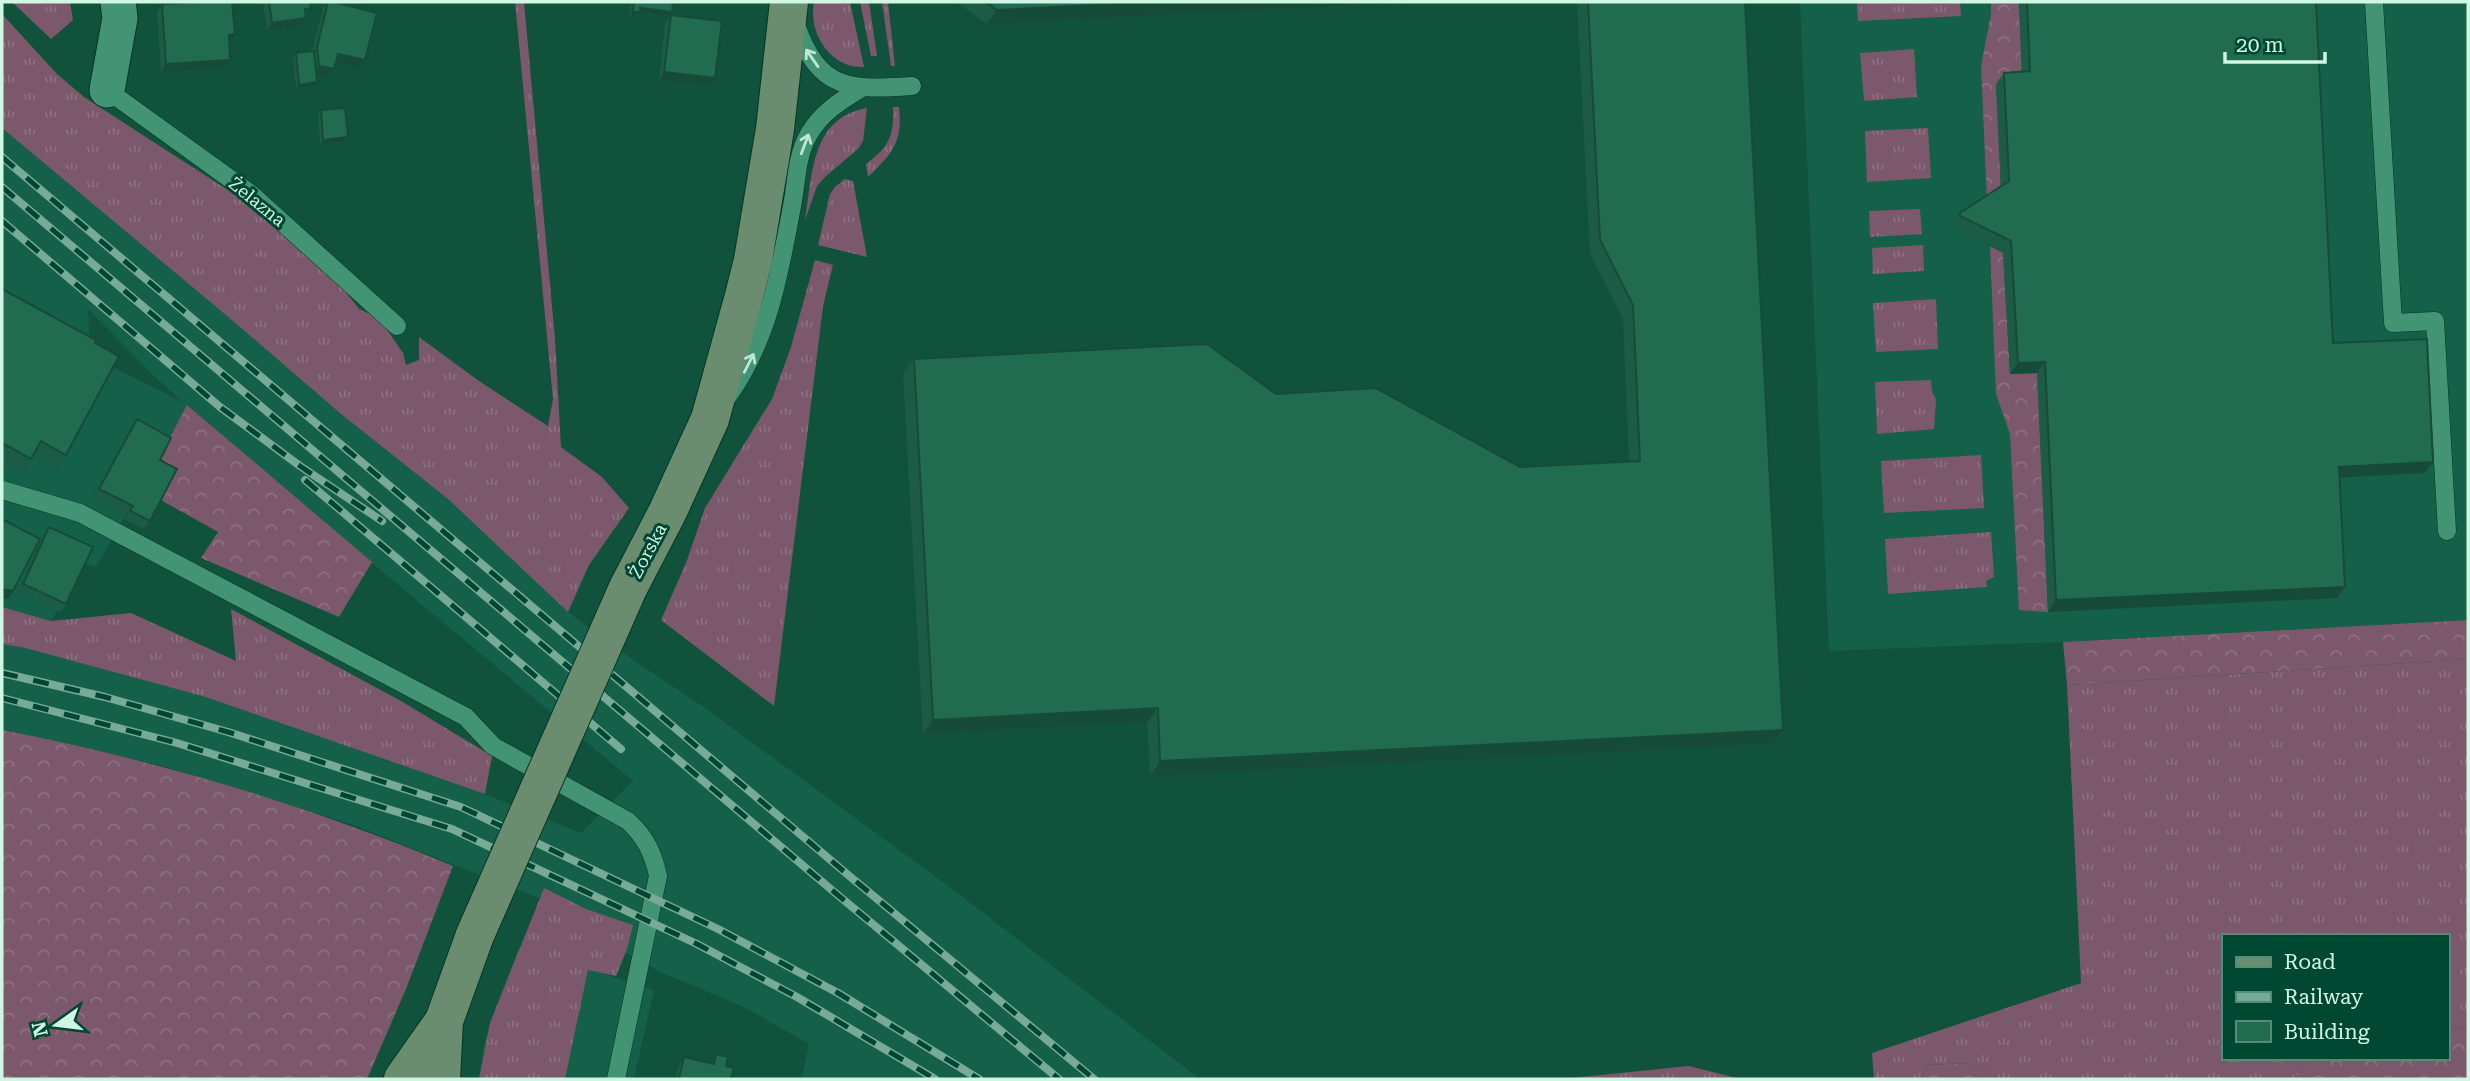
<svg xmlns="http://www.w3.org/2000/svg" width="2470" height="1081" viewBox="0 0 2470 1081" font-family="'Roboto Serif',serif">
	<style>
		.built { fill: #156048; fill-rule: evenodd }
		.grass { fill: url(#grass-tufts) }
		.forest { fill: url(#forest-crowns) }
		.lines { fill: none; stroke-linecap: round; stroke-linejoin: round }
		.service-casing { stroke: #073525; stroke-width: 19 }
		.minor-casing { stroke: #073525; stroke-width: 37 }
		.secondary-casing { stroke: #073525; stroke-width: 40 }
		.service { stroke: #439474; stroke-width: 18 }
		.minor { stroke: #439474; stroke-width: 35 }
		.secondary { stroke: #698d6e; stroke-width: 38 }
		.rail-casing { stroke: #78ab97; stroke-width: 8 }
		.rail { stroke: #004732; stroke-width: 5; stroke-dasharray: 16; stroke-linecap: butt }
		.secondary-bridge-casing { stroke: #073525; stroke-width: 40; stroke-linecap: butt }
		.secondary-bridge { stroke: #698d6e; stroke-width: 38 }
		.wall { fill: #1c5c46 }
		.shaded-wall { fill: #174b39 }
		.building { fill: #216b51; stroke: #174b39; stroke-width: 2 }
		.oneway { stroke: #bbe7d3 }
		.labels { text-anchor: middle; stroke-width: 6; stroke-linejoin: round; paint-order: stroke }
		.street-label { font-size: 18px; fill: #d0f6e4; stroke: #004732 }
	</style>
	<defs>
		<pattern id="grass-tufts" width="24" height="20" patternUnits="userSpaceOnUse" patternTransform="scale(1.75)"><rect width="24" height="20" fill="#7b586b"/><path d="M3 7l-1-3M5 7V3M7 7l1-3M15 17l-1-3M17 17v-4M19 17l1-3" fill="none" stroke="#8d7180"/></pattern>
		<pattern id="forest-crowns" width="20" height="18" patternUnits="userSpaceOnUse" patternTransform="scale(1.75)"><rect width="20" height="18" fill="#7b586b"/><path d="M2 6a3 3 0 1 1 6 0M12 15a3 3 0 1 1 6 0" fill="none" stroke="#8d7180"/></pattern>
	</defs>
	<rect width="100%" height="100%" fill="#10523c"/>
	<path class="built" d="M1800,2H2467L2468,620L2063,642L1829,651Z
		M2,128L233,321L341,414L448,499L568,612L639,664L705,708L947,885L1200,1079H801L809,1044L746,1008L663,973L618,949L591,919L351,824L163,766L2,730V644L25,648L206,697L485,794L581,833L633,781L262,471L188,405L96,567L86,564L51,621L2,607ZM88,309L155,377L184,403L96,359L90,348Z
		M519,947L654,990L634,1079H479L484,1044L490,1023Z"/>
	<path class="grass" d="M12,2H70L73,20L51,39Z
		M515,2H524L555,339L561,447L602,477L629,508L589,565L568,612L448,499L341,414L233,321L2,128V14L57,74L84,97L257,209L338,282L359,309L377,317L384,325L403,353L406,365L419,360V337L479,381L548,426L553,399Z
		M814,2H850L864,67C830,68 808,33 814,2Z
		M860,2H869L877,56H871Z
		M882,2H888L895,66H891Z
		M1857,2H1960L1961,16L1858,21Z
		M1914,49L1917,97L1864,101L1860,53Z
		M893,107H899C903,142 892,154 868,177L866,164C890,146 894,136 893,107Z
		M867,108L863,141L858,149L826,176L817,186L805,220C813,175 810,118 867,108Z
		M1928,128L1931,178L1867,182L1865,131Z
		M845,179L853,181L867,257L818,245L830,194L835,187Z
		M1920,209L1922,234L1870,237L1869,211Z
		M1923,245L1924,271L1873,274L1872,248Z
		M815,260L833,265L823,306L774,706L661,620L686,563L705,508L772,399L791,347Z
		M1936,299L1938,349L1876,352L1873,303Z
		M1931,380L1932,392L1936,399L1934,429L1877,434L1875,382Z
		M1981,455L1984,508L1884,513L1881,461Z
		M1991,532L1994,577L1986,581L1987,587L1888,594L1885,539Z
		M2,607L51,621L131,613L236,661L231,609L401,701L492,756L485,794L206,697L25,648L2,644Z
		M2468,659V1031L2447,1022V936H2223V1058H2311L2295,1079H2000L1971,1063L1928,1065L1919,1079H1874L1872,1053L2081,983L2067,685Z
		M544,888L586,909L633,925L627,949L616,976L588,970L565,1079H479L490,1023Z
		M1689,1066L1741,1079H1562Z"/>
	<path class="forest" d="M1991,2H2019L2022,82L1996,84L2001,193L1987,201L1981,66L1991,14Z
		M1990,246L2003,253L2010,374L2037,373L2048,612L2019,610L2010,434L1996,394Z
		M187,405L372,562L339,617L201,558L218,532L159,499L154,468Z
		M2468,620V659L2067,685L2063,642Z
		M2,730C156,760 308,805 453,866L406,989L367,1079H2Z
		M2447,1022L2468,1031V1079H2295L2311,1058H2447Z
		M1971,1063L2000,1079H1919L1928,1065Z"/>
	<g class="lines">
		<defs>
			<path id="service" d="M2374,2L2393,323L2435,321L2447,531
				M796,25C819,91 850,90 912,86
				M107,90L251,194L397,326
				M728,396C768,341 780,272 792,206C797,182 796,156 809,134C821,113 840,101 860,89
				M2,490L80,513L466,717L493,746L628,821C645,837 653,852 658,876L616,1079"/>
			<path id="minor" d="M107,90L120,18L118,2"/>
			<path id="secondary" d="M628,588L668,511L710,419L744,296L753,260L775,129L789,2
				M403,1079L444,1021
				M441,1079L444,1021L475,935"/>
		</defs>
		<use href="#service" class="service-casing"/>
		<use href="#minor" class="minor-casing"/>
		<use href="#secondary" class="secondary-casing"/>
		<use href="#service" class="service"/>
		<use href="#minor" class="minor"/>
		<use href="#secondary" class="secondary"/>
		<defs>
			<path id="rail" d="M2,157L847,874L1094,1079
				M2,187L833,891L1059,1079
				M2,221L220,407L300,466L382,521
				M305,480L621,749
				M2,673L105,697L228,732L461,807L718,929L838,993L979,1079
				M2,698L177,743L452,829L697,944L797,997L935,1079"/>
		</defs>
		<use href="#rail" class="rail-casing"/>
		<use href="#rail" class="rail"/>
		<defs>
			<path id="secondary-bridge" d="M475,935L628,588"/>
		</defs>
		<use href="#secondary-bridge" class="secondary-bridge-casing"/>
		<use href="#secondary-bridge" class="secondary-bridge"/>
	</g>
	<path class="wall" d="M263,2H310L306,16V18L301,26L267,31Z
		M328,2H334L365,60L360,68L336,62L328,77L317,74L315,86L296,89L293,57L296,53L312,51L323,8Z
		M631,2H673L672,12L669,16L639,12L637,16H630Z
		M956,2H1423L987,24Z
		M1577,2H1745L1783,730L1772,744L1150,776L1147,722L923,734L903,373L914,359L1276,394L1520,467L1629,461L1623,319L1590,254Z
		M2019,2H2316L2333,343L2433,462L2425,473L2340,478L2337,598L2048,612L2037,373L2010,374L2003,253L1952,227V224L1960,213L2001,187L1996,84L2004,73L2022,71Z
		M162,4L229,42L225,68L161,72L157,12Z
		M671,15L710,86L659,80L665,23Z
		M321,110L348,137L345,141L320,144L318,114Z
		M2,289L95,343L66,455L56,469L33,456L21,473L2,463Z
		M137,419L160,460L150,521L144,529L124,519L128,514L93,497L131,426Z
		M49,527L66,604L61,612L17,591L44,535Z
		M716,1054L726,1066L731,1079H675L679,1065L684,1057L711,1063Z"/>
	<path class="shaded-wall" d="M1154,2H1423L987,24L997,10Z
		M640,8L672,12L669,16L639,12L637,16H630L633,12Z
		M306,18L301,26L267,31L272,23Z
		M235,34L229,42V35Z
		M338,54L365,60L360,68L332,61Z
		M230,60L225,68L161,72L166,64Z
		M319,66L334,69L328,77L313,74Z
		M664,72L715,78L710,86L659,80Z
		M317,82L315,86L296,89L299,85Z
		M348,137L345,141L320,144L323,140Z
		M2045,362L2037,373L2010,374L2018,363Z
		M2433,462L2425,473L2331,478L2339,467Z
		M2345,587L2337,598L2048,612L2056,600Z
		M2,589L13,591L8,599L2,598Z
		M1158,708L1147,722L923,734L933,720Z
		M1783,730L1772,744L1150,776L1160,761Z"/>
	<path class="building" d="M204,2H232L235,34L229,35L230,60L166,64L162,4Z
		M269,2H310L311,8L305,9L306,18L272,23Z
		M328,2H334L377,13L365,60L338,54L334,69L319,66L317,47Z
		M634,2H673L672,12L640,8V12H633Z
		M986,2H1154L997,10Z
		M1588,2H1745L1783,730L1160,761L1158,708L933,720L914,359L1207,344L1276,394L1376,388L1520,467L1640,461L1633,305L1600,240Z
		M2027,2H2316L2333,343L2427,339L2433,462L2339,467L2345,587L2056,600L2045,362L2018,363L2011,241L1960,216V213L2009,181L2004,73L2030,71Z
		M671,15L722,21L715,78L664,72Z
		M314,51L317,82L299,85L296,53Z
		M345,108L348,137L323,140L321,110Z
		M2,289L96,340L95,343L119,356L66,455L41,441L31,459L2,443Z
		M137,419L171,438L160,460L177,469L150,521L130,511L133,506L99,489Z
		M2,519L40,539L13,591L2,589Z
		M49,527L93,547L66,604L23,584Z
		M716,1054L728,1057L726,1066L734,1068L731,1079H679L684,1057L714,1064Z"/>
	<defs><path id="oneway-shaft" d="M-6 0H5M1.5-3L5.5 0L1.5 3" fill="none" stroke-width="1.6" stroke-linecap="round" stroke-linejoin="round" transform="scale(1.75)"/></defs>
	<g class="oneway">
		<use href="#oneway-shaft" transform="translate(812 58) rotate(-125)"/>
		<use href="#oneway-shaft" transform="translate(805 144) rotate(-69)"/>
		<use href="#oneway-shaft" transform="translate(749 363) rotate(-63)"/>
	</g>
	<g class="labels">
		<g class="street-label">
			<text transform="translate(257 202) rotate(39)" y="6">Żelazna</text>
			<text transform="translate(648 551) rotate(-62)" y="6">Żorska</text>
		</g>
	</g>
	<rect width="2470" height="1081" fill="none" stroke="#d0f6e4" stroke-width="7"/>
	<rect x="2222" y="934" width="228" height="126" fill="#004732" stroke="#538d79" stroke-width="2"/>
	<rect x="2236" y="957" width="35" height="10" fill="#698d6e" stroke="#538d79" stroke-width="2"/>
	<text x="2284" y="969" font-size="21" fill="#d0f6e4">Road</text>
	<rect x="2236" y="992" width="35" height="10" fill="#78ab97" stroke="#538d79" stroke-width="2"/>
	<text x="2284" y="1004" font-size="21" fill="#d0f6e4">Railway</text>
	<rect x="2236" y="1021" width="35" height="21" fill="#216b51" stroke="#538d79" stroke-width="2"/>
	<text x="2284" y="1039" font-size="21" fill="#d0f6e4">Building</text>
	<g transform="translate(56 1025) rotate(256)" stroke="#004732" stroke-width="5" paint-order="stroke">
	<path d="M0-5L12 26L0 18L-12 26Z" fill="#d0f6e4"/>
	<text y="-10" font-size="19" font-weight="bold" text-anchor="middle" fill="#d0f6e4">N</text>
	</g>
	<path d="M2225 52v10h100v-10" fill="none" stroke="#d0f6e4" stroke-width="3.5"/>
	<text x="2236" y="52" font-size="21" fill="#d0f6e4" stroke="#004732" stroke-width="5" paint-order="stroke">20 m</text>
</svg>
